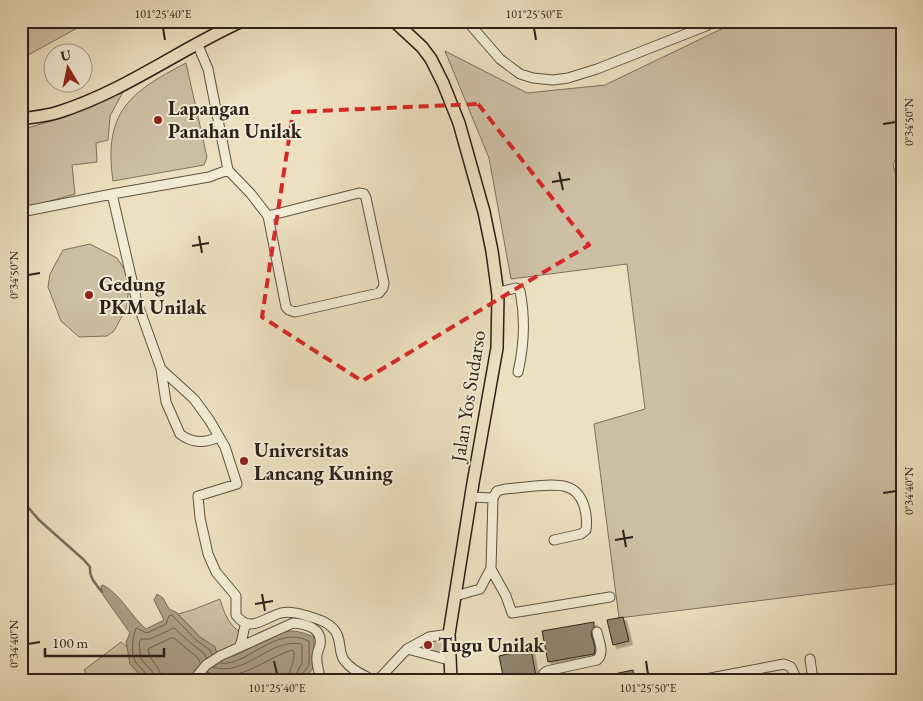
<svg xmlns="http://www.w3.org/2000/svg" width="923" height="701" viewBox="0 0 923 701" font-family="'EB Garamond',serif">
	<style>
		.green { fill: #cdbfa4; stroke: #7e705e }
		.water { fill: #ac9f87; stroke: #7a6c5b }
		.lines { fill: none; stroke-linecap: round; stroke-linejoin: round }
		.shore { stroke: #6d6050; stroke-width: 1 }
		.stream { stroke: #7a6c5b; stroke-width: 2.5 }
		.building { fill: #918470; stroke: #2e2019; filter: url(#shadow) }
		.minor-casing { stroke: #5e5043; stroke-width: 11 }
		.major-casing { stroke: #2e2019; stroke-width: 14 }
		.minor { stroke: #f3ebd6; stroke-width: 9 }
		.major { stroke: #ede0c0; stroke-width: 11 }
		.marked { fill: none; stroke: #d62828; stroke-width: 4; stroke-dasharray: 10 6; stroke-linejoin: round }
		.ticks { fill: none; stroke: #2e2019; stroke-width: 2 }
		.poi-dot { fill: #8f2418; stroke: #f3ebd6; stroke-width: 2 }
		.labels { text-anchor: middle; stroke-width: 4; stroke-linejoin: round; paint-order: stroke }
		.poi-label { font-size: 20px; font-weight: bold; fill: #2e2019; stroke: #f3ebd6; text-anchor: start }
		.street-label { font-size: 20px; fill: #2e2019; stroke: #f3ebd6 }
		.neatline { fill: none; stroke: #2e2019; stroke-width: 2 }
		.ticks-label { font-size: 12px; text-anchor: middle; fill: #2e2019 }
	</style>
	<defs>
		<filter id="shadow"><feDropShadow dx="3.5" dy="3.5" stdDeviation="0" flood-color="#0004"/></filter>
	</defs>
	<rect width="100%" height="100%" fill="#ede0c0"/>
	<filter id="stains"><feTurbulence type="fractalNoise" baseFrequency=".004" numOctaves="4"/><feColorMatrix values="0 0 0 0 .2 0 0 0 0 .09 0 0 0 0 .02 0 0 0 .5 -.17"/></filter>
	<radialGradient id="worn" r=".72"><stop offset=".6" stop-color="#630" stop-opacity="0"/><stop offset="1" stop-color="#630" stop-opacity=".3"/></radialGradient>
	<path class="green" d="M21,21H90L21,59Z
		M738,21H902V148L893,164L902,201V583L619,618L594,424L645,409L627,264L511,279L489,158L445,51L527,93L605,85Z
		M186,63L207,157L204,165L113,181C103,112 130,92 186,63Z
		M124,90L110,116L108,140L96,143L97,162L72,165L75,194L21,209V130L68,116Z
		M90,244L117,258L126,272L129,284L127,307L114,331L107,336L79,337L61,321L48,287L50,274L63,250Z
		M220,599C224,613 228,624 241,633V642L217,655L215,647L200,637L178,614L192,610Z
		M441,638L443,640V654L418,648L419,645Z
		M121,642L128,648L130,664L145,680H89L84,670Z"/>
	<path class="water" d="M103,585C121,595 131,616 146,629L164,620L154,600L157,594L163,598L169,609L176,612L200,637L215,647L218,657C237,663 270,631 291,631C299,631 307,634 314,637V667L308,675V680H145L130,664L126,642L130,633L103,595L101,586Z"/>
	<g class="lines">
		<path class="shore" d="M220,663C246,668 275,624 309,641V665L303,673V680
			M213,667C244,678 270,638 301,644L302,646V663L297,672V680
			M207,672C234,687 266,658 292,650L294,652C295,663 289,668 289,680
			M148,680C147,672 141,669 136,663C130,654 133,637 136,628L147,633L166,624L169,616L172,615L196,640L210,650L212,655
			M154,680L152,671L141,659L139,643L141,639H150L174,628L193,645L205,654L206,658
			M162,680C161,666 149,661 148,649L171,638H174L198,658L200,663"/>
		<path class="stream" d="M21,499L39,520L84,560L90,567C89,578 96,584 102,592"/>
	</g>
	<path class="building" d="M623,617L629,641L613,645L607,620Z
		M594,622V627L591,633L595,648L594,654L548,662L542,631Z
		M531,649L536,676L535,680H504L499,656Z
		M633,670L635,680H600V677Z"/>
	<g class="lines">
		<defs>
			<path id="minor" d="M467,21L500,59L520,74L533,78L553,80L568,78L597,69L706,26L714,21
				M228,170L251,194L268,216L286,307L289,310L295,312L379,293L383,288L384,283L366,198L364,194L359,193L268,216
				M112,194L137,302L161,369L194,399L210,421L225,447L237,484L198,496L200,518L208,554L216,572L236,596V615C250,634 263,618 281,613C291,611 301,614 311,617C322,620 335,626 338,637C341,645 339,653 344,660C351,670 362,674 373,680
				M21,212L112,194L209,177L228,170L208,69L197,43
				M498,292L516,288L520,291C525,316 524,346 518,372
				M161,369L166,402L180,434C193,444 205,443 219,437
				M471,497L493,498
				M491,569L506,596L512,613L610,597
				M455,596L480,589L491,568L493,498L497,491L505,489C521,488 553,482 567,487C584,492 588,515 586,530L581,534L554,540
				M239,647C244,639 242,632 246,624
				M407,649L449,660
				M810,659L813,680
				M194,680L206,665L220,656L293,623C306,624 323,628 320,645C319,649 317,652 317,656C316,664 319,672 321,680
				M378,680L407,649L429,637L449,634
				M541,680L544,673L547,671L597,660C605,653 599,642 597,632
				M700,680L784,664L791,667L797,680"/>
			<path id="major" d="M394,21L422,47L431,59L443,83L459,123L484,212L492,251L498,295L497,348L473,483L449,634L451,680
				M21,119C34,117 47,116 59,112C125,91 180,49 242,21"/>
		</defs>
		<use href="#minor" class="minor-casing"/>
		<use href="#major" class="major-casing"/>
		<use href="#minor" class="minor"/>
		<use href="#major" class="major"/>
	</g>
	<path class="marked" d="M478,104L589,245L362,381L262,317L293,112Z"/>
	<path class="ticks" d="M163,28L165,40M534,28L536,40M883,124L896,122M559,172L563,190M552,182L570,179M199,236L202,253M192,246L209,243M28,275L40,273M883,493L896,491M623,530L626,547M615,540L633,537M262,594L265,611M255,604L273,601M28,644L40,642M274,661L277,674M646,661L648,674"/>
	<g class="poi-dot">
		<circle cx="158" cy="120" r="5"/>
		<circle cx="89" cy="295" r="5"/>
		<circle cx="244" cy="461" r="5"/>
		<circle cx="428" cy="645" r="5"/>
	</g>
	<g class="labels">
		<g class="poi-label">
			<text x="168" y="115">Lapangan<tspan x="168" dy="23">Panahan Unilak</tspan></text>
			<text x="99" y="291">Gedung<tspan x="99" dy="23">PKM Unilak</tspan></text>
			<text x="254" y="457">Universitas<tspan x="254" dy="23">Lancang Kuning</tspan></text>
			<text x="438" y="652">Tugu Unilak</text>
		</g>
		<g class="street-label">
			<text transform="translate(468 396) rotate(-81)" y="7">Jalan Yos Sudarso</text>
		</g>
	</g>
	<rect width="923" height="701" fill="none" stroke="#ede0c0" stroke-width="55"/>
	<g transform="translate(68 68) rotate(350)"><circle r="24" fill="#f3ebd6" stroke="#a49a8a"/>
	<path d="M0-4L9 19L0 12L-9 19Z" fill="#8f2418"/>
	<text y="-8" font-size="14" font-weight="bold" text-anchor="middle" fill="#2e2019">U</text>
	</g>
	<path d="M45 648v8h119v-8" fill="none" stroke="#2e2019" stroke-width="2.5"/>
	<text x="52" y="648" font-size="15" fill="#2e2019" stroke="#f3ebd6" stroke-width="4" paint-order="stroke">100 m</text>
	<rect x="28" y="28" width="868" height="646" class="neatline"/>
	<g class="ticks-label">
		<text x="163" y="18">101°25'40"E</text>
		<text x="534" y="18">101°25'50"E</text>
		<text transform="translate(909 122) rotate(-90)" y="4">0°34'50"N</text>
		<text transform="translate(14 275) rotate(-90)" y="4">0°34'50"N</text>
		<text transform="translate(909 491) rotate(-90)" y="4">0°34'40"N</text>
		<text transform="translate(14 644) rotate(-90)" y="4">0°34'40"N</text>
		<text x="277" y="692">101°25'40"E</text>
		<text x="648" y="692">101°25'50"E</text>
	</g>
	<rect width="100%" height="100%" filter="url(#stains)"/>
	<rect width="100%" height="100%" fill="url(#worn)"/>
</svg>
